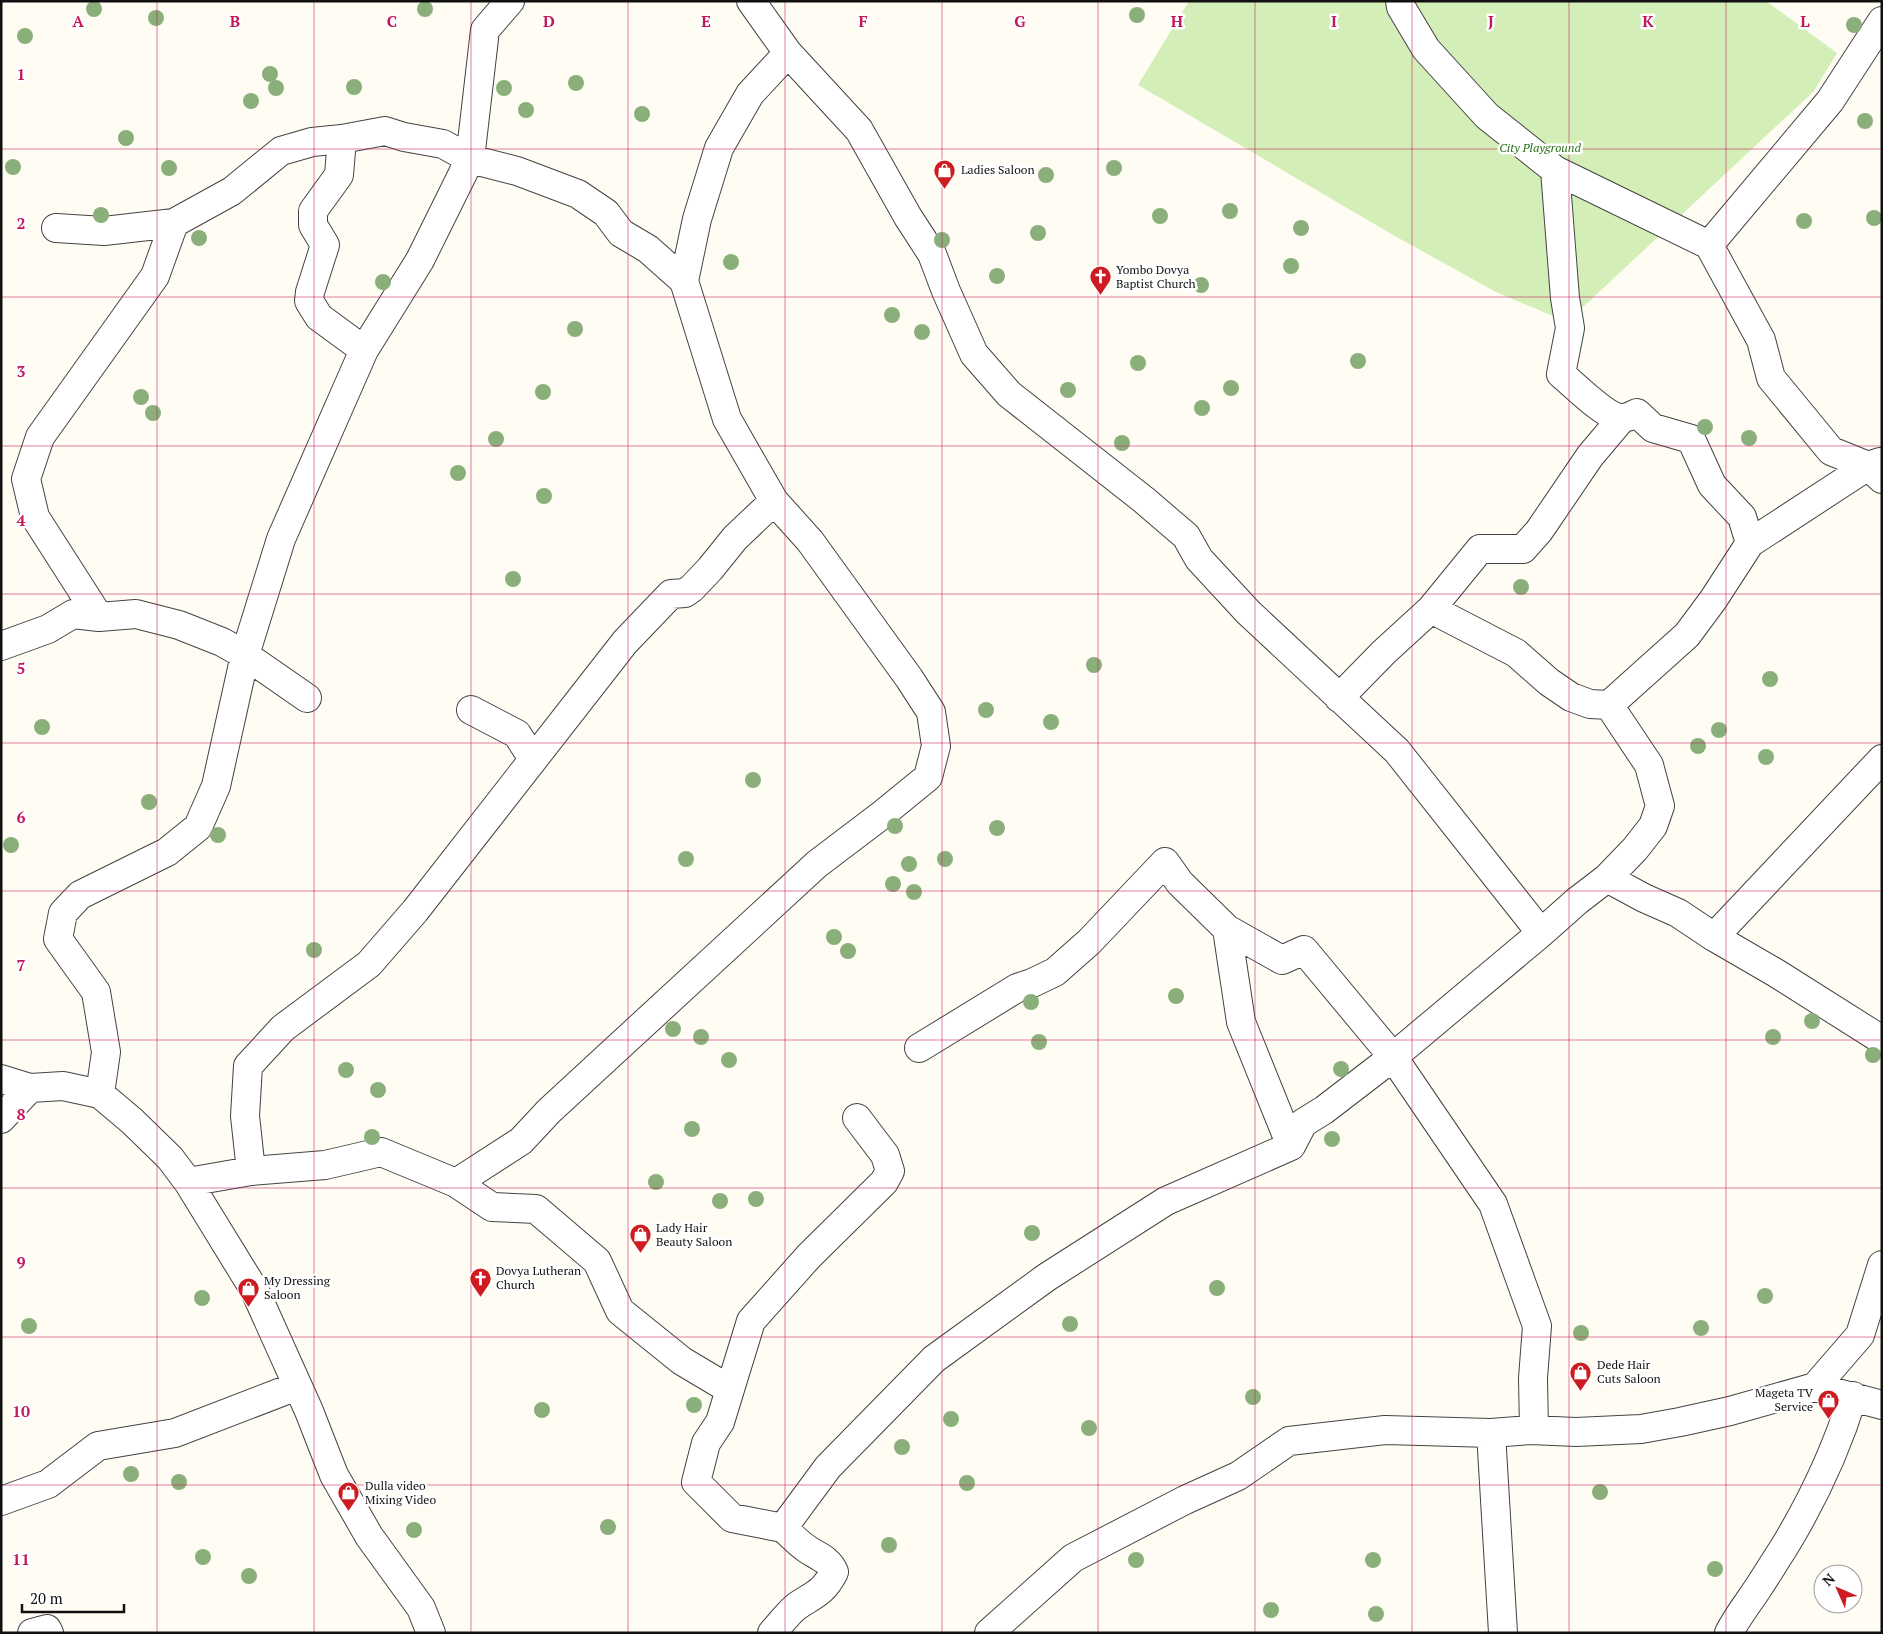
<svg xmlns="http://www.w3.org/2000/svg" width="1883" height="1634" viewBox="0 0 1883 1634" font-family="'PT Serif',serif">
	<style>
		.green { fill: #d4eeb8 }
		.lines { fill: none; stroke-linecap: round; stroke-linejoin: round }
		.minor-casing { stroke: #434343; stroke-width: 30 }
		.minor { stroke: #fff; stroke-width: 28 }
		.tree { fill: #8aaf7b }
		.grid { fill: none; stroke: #c2185b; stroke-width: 1; stroke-opacity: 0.55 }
		.labels { text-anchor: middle; stroke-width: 5; stroke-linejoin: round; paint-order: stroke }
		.park-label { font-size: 12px; font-style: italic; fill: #2b6f19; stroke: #fff }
		.poi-label { font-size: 12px; fill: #101010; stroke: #fff; text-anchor: start }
		.grid-label { font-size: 16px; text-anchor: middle; font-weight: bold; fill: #c2185b; stroke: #fff; stroke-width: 5; stroke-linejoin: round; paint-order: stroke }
	</style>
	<rect width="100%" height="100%" fill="#fffdf3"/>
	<path class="green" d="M1189,1H1766L1837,53L1814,91L1567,322L1496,292L1393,235L1138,85Z"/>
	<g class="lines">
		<defs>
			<path id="minor" d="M751,1L788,53L859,130L908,217L932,254L946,291L974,354L1009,394L1144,500L1186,536L1199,559L1248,612L1397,751L1541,933
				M1400,1L1401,7L1426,49L1487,116L1555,170L1709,245L1761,340L1771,378L1831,451L1868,466L1882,479
				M342,139L339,175L313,211V225L325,245L310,292L309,301L319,317L364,350
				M1555,170L1565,298L1570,328L1561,374C1573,384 1607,418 1622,418C1626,418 1633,415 1637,413L1653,428L1691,439L1712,485L1742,517L1750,543
				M56,228L104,231L174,223L232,191L281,151L312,142L342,139L385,131L404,137L443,144L470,159L517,171L578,194L606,213L621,233L648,249L684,281
				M1709,245L1830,101L1882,21
				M1431,609L1516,653L1549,682L1571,697L1590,704L1609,705
				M99,617L35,517L26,479L40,437L155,276L174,223
				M1,646L48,629L73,614L99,617L136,614L179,625L222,642L245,655L307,698
				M1339,698L1384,652L1431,609L1480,549H1523L1539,531L1590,456L1622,418
				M471,710L517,734L533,759
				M1607,878L1635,849L1653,826L1660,806L1649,765L1609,705L1687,635L1713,600L1750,543L1868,466L1880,462
				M1227,929L1282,960L1304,950L1393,1057L1493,1204L1537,1326L1533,1378L1534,1430
				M1714,937L1882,759
				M919,1048L1017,988L1032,983L1055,972L1089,942L1165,862L1180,883L1227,929L1241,1022L1291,1146
				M1,1079L30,1088L63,1086L100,1094L132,1121L170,1158L188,1182L255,1291L309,1411L334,1475L369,1536L421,1608L431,1633
				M100,1094L106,1052L96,992L58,939L63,913L80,895L167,852L198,827L216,786L245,655L281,539L364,350L420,260L470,159L485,30L510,1
				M1,1119L30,1088
				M251,1171L245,1116L248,1066L283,1028L369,964L415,911L625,642L671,594L685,593L692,588L710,569L735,538L774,501
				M188,1182L251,1171L325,1165L381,1152L456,1183L492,1207L536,1209L597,1261L620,1311L682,1361L729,1389
				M456,1183L521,1141L549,1111L817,864L879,817L928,777L936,746L931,712L909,678L810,541L774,501L727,419L684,281L697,219L719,148L750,94L788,53
				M1815,1387L1860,1335L1882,1265
				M1,1501L48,1484L98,1446L175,1433L297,1386
				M783,1528L732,1518L696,1482L706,1443L720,1422L751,1321L809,1256L884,1182L890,1171L885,1155L857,1118
				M32,1633L47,1629L49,1633
				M772,1633C780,1624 788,1613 797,1606C815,1594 823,1593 834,1572C829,1559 817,1556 807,1549C798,1543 791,1535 783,1528L828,1467L934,1359L1047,1277L1166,1201L1291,1146L1303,1123L1324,1110L1393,1057L1541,933L1577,901L1607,878L1644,898L1678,913L1714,937L1776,973L1882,1040
				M989,1633L1073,1558L1185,1500L1238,1476L1289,1441L1385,1430L1491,1433
				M1503,1633L1491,1433L1531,1430L1576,1432L1641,1429L1680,1422L1730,1411L1815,1387L1882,1405
				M1729,1633C1738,1615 1750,1601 1760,1585C1768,1573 1775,1561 1783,1549C1813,1500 1836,1451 1853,1396"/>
		</defs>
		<use href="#minor" class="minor-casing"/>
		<use href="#minor" class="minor"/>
	</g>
	<g class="tree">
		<circle cx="94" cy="9" r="8"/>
		<circle cx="425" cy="9" r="8"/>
		<circle cx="1137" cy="15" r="8"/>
		<circle cx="156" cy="18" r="8"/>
		<circle cx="1854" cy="25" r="8"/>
		<circle cx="25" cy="36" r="8"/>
		<circle cx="270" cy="74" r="8"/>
		<circle cx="576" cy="83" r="8"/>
		<circle cx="354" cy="87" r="8"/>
		<circle cx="276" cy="88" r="8"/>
		<circle cx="504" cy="88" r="8"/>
		<circle cx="251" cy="101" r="8"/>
		<circle cx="526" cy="110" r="8"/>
		<circle cx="642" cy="114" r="8"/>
		<circle cx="1865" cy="121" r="8"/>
		<circle cx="126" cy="138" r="8"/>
		<circle cx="13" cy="167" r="8"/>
		<circle cx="169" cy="168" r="8"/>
		<circle cx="1114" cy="168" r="8"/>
		<circle cx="1046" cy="175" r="8"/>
		<circle cx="1230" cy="211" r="8"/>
		<circle cx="101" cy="215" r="8"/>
		<circle cx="1160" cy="216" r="8"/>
		<circle cx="1874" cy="218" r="8"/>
		<circle cx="1804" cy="221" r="8"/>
		<circle cx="1301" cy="228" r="8"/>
		<circle cx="1038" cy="233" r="8"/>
		<circle cx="199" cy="238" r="8"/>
		<circle cx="942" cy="240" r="8"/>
		<circle cx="731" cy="262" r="8"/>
		<circle cx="1291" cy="266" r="8"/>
		<circle cx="997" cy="276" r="8"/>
		<circle cx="383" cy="282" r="8"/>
		<circle cx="1201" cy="285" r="8"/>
		<circle cx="892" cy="315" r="8"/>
		<circle cx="575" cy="329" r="8"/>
		<circle cx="922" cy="332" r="8"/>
		<circle cx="1358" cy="361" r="8"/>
		<circle cx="1138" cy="363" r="8"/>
		<circle cx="1231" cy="388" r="8"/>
		<circle cx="1068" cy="390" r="8"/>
		<circle cx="543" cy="392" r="8"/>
		<circle cx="141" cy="397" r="8"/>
		<circle cx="1202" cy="408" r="8"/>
		<circle cx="153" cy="413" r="8"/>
		<circle cx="1705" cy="427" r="8"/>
		<circle cx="1749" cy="438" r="8"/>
		<circle cx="496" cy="439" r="8"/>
		<circle cx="1122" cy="443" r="8"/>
		<circle cx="458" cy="473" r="8"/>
		<circle cx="544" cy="496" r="8"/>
		<circle cx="513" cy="579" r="8"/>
		<circle cx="1521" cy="587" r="8"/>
		<circle cx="1094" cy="665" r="8"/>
		<circle cx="1770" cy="679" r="8"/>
		<circle cx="986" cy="710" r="8"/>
		<circle cx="1051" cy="722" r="8"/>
		<circle cx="42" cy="727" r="8"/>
		<circle cx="1719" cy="730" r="8"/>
		<circle cx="1698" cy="746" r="8"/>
		<circle cx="1766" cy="757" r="8"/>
		<circle cx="753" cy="780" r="8"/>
		<circle cx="149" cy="802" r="8"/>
		<circle cx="895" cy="826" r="8"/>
		<circle cx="997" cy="828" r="8"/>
		<circle cx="218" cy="835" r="8"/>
		<circle cx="11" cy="845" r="8"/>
		<circle cx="686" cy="859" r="8"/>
		<circle cx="945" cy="859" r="8"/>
		<circle cx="909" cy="864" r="8"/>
		<circle cx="893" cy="884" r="8"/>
		<circle cx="914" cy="892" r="8"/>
		<circle cx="834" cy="937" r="8"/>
		<circle cx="314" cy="950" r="8"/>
		<circle cx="848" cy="951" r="8"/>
		<circle cx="1176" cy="996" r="8"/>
		<circle cx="1031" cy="1002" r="8"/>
		<circle cx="1812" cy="1021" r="8"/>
		<circle cx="673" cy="1029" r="8"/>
		<circle cx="701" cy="1037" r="8"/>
		<circle cx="1773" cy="1037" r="8"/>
		<circle cx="1039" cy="1042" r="8"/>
		<circle cx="1873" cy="1055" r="8"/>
		<circle cx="729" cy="1060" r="8"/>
		<circle cx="1341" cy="1069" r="8"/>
		<circle cx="346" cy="1070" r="8"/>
		<circle cx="378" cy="1090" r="8"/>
		<circle cx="692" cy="1129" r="8"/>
		<circle cx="372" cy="1137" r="8"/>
		<circle cx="1332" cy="1139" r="8"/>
		<circle cx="656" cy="1182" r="8"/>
		<circle cx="756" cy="1199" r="8"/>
		<circle cx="720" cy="1201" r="8"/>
		<circle cx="1032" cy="1233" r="8"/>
		<circle cx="1217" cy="1288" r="8"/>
		<circle cx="1765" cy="1296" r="8"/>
		<circle cx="202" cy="1298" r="8"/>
		<circle cx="1070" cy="1324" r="8"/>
		<circle cx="29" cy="1326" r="8"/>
		<circle cx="1701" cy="1328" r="8"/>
		<circle cx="1581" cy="1333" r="8"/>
		<circle cx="1253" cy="1397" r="8"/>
		<circle cx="694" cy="1405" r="8"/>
		<circle cx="542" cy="1410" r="8"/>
		<circle cx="951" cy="1419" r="8"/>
		<circle cx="1089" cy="1428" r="8"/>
		<circle cx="902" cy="1447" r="8"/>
		<circle cx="131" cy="1474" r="8"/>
		<circle cx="179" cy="1482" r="8"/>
		<circle cx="967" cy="1483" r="8"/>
		<circle cx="1600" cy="1492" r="8"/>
		<circle cx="608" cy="1527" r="8"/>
		<circle cx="414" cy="1530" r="8"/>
		<circle cx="889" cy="1545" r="8"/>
		<circle cx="203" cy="1557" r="8"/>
		<circle cx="1136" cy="1560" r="8"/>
		<circle cx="1373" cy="1560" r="8"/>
		<circle cx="1715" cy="1569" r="8"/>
		<circle cx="249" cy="1576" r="8"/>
		<circle cx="1271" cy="1610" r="8"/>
		<circle cx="1376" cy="1614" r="8"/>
	</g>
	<path class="grid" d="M157,1V1633M314,1V1633M471,1V1633M628,1V1633M785,1V1633M942,1V1633M1098,1V1633M1255,1V1633M1412,1V1633M1569,1V1633M1726,1V1633M1,149H1882M1,297H1882M1,446H1882M1,594H1882M1,743H1882M1,891H1882M1,1040H1882M1,1188H1882M1,1337H1882M1,1485H1882"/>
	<defs>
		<symbol id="shop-pin" viewBox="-11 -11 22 30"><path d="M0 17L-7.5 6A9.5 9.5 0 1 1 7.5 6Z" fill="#ce1b22" stroke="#fff"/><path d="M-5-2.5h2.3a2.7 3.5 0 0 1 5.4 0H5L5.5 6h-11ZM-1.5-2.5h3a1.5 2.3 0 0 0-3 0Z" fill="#fff"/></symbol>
		<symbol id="church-pin" viewBox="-11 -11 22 30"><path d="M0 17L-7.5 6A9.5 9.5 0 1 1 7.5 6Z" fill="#ce1b22" stroke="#fff"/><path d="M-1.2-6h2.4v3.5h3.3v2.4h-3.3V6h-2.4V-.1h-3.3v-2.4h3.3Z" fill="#fff"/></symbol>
	</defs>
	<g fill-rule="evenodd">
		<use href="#shop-pin" x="932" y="158" width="25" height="34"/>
		<use href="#church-pin" x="1088" y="264" width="25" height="34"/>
		<use href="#shop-pin" x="628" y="1222" width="25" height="34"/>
		<use href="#church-pin" x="468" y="1266" width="25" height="34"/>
		<use href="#shop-pin" x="236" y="1276" width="25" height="34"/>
		<use href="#shop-pin" x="1568" y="1360" width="25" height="34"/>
		<use href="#shop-pin" x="1816" y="1388" width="25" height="34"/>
		<use href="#shop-pin" x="336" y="1480" width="25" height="34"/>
	</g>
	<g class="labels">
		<g class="park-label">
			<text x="1540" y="152">City Playground</text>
		</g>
		<g class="poi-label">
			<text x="961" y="174">Ladies Saloon</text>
			<text x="1116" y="274">Yombo Dovya<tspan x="1116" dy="14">Baptist Church</tspan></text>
			<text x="656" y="1232">Lady Hair<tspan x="656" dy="14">Beauty Saloon</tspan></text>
			<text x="496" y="1275">Dovya Lutheran<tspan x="496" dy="14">Church</tspan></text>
			<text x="264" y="1285">My Dressing<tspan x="264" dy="14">Saloon</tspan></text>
			<text x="1597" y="1369">Dede Hair<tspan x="1597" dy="14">Cuts Saloon</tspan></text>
			<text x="1813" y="1397" text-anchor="end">Mageta TV<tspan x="1813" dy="14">Service</tspan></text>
			<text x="365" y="1490">Dulla video<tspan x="365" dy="14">Mixing Video</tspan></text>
		</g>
	</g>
	<g class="grid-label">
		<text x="78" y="27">A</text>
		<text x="235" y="27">B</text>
		<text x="392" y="27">C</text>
		<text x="549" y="27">D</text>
		<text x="706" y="27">E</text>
		<text x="863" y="27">F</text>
		<text x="1020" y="27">G</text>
		<text x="1177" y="27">H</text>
		<text x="1334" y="27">I</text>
		<text x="1491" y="27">J</text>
		<text x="1648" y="27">K</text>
		<text x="1805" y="27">L</text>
		<text x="21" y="80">1</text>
		<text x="21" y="229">2</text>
		<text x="21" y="377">3</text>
		<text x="21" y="526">4</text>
		<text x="21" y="674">5</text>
		<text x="21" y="823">6</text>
		<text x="21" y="971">7</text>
		<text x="21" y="1120">8</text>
		<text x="21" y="1268">9</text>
		<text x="21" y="1417">10</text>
		<text x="21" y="1565">11</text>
	</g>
	<rect width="1883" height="1634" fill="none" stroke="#101010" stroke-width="5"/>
	<g transform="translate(1838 1589) rotate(315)"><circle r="24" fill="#ffffff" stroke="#9f9f9f"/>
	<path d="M0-4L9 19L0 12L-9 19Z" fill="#ce1b22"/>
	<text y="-8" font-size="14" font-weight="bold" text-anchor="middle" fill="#101010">N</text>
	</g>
	<path d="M22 1604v8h102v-8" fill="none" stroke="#101010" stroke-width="2.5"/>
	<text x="30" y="1604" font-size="15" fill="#101010" stroke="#ffffff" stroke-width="4" paint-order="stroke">20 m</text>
</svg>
